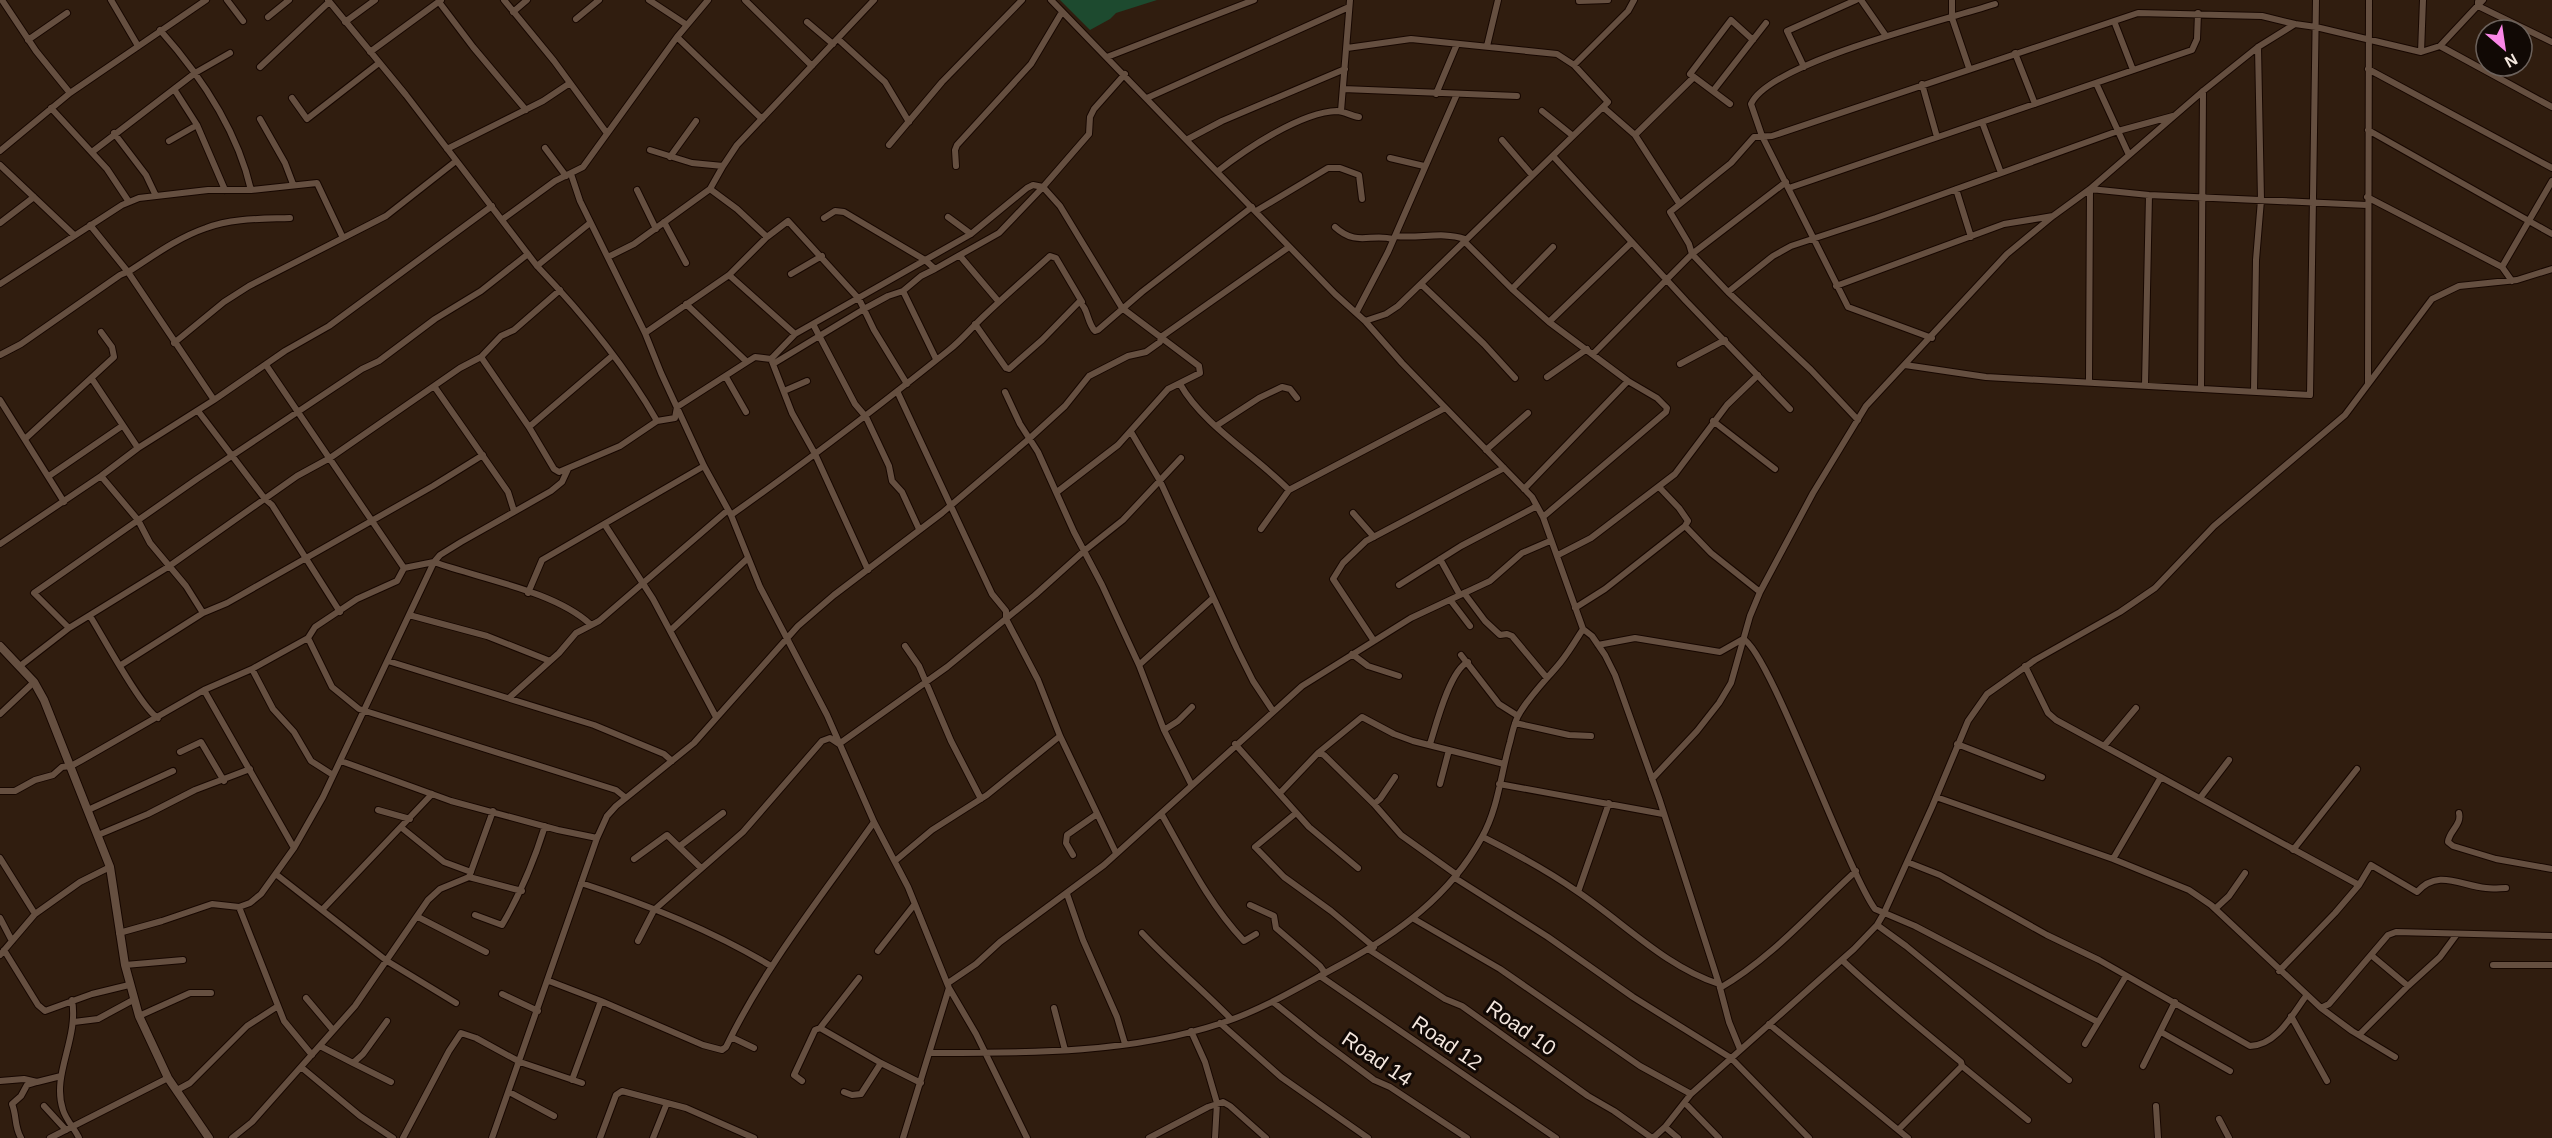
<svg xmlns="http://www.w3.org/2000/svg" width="2552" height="1138" viewBox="0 0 2552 1138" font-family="Arial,sans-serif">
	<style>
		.green { fill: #1d4a2f }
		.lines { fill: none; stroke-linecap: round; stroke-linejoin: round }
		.minor-casing { stroke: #170700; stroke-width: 8 }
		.tertiary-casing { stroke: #170700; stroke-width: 10 }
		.minor { stroke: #654f40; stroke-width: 6 }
		.tertiary { stroke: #654f40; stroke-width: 8 }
		.labels { text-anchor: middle; stroke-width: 6; stroke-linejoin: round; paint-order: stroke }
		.street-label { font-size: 21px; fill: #f4e7de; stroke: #110905 }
	</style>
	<rect width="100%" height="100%" fill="#301d0f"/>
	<path class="green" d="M1060,0H1157L1116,13L1110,19L1090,30Z"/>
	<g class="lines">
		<defs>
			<path id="minor" d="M2,0L36,51L70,93
				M111,0L138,46
				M227,0L243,21
				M328,0L406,95L537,266C581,312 625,365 657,421L675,418L677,407L747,362L755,357L771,359L795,334L971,234L1027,188L1033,185L1043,187L1089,134L1090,117L1094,109L1125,74
				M504,0L554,61L606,132
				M649,0L687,25
				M745,0L812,66
				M1051,0L1335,294L1365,321L1402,363L1532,497L1543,517L1583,629L1592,636L1605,655L1615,675L1659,798L1719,984L1729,1022L1740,1049
				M1861,0L1886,36
				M1952,0V18L1969,68
				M1579,1L1608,0
				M439,2L473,47L526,110
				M2478,2V6L2552,42
				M513,12L527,0
				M268,17L289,0
				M576,19L599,0
				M2114,21L2133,70
				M345,22L375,0
				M807,22L833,44
				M160,30C201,76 237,129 251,190
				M677,37L762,119
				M838,39L885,82L909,122
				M28,40L67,13
				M1487,46L1498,0
				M2440,46L2552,107
				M1347,48L1411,39L1557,54L1574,65L1608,102L1398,306L1386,314L1365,321
				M370,52L441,0
				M2421,52L2423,0
				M2015,53L2035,104
				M1107,57L1254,0
				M1574,65L1628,11L1634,0
				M260,67L329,2
				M1804,67L1787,31L1856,0
				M2368,69L2552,168
				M2096,83L2129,155
				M1922,84L1937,137
				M174,89L197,125L225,190
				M1343,89L1517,96
				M1713,91L1766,23
				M1436,94L1457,44
				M292,98L307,119L379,63
				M1147,98L1349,7
				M1730,104L1690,74L1731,20L1753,40
				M51,108L107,169L129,202
				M1604,108L1635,135L1679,203
				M1341,111L1350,0
				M1542,111L1573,136
				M260,119L285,163L293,184
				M1982,122L2001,173
				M2368,130L2552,234
				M114,133L146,175L156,196
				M1635,135L1694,77
				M1188,139L1222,121L1345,69
				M1502,140L1532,175
				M169,141L197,125
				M889,145L942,82L1022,0
				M545,148L566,176
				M447,149L543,101L570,83
				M650,150L692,163L723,166L737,145L874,0
				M0,151L70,93L206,0
				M92,152L195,73L230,53
				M1553,156L1686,301L1790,409
				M670,157L696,121
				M1390,158L1424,166
				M0,165L74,235
				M956,166L955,150L957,145L1031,64L1062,12
				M1218,171C1246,149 1301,112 1337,111C1344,111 1351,116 1359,117
				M571,174L580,201L645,333L661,373L704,466L731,515L760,587L827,715L874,822L908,887L949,988L976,1034L1027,1138
				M1789,188L2192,50L2197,39L2198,13
				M710,189L737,209L767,237
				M1956,189L1971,237
				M637,190L656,229
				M2367,197L2502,267L2512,281
				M1256,211L1328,168H1340L1359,175L1362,199
				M948,217L971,234
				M824,218L835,211L844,212L925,260L935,269L999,233L1043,187L1060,206L1122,308L1199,366L1200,373L1168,389L1118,445L1057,492
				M503,219L555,181L583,167L677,37L708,0
				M664,222L686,263
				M0,223L34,197
				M90,225L128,272L214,400
				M1335,227C1357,247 1370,233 1393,239
				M1395,236C1419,239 1442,231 1465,239
				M1464,241L1512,289L1549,322L1628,381L1657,398L1667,408L1666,412L1543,517
				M960,256L999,302
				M608,257L634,244L710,189L723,166
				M537,266L590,223
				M2502,267L2552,181
				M128,272C153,256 177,238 206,228C232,218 262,219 290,218
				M791,274L822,256
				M729,275L795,334
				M0,284L122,205L139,198L208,190H251L317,183L343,238
				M1421,284L1484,344L1515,378
				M1836,286L2004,224L2053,216
				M1512,289L1553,247
				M903,291L936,359
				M1728,292L1773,256L1791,246L1876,218L2118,131L2173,116
				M686,304L747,362
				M1356,313L1388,252L1457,94
				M1549,322L1632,242
				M813,324L855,404L866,417L889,466L892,481L902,492L919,529
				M975,324L1006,368L1009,369L1042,340L1079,302C1088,307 1087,323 1095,331L1098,330L1142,292L1252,207
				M645,333L729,275L767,237L788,221L859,299L874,330L907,384
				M1932,338L1848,307L1762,136L1751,104C1770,62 1946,20 1995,4
				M174,343L224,302L249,286L386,216L456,161
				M1593,354L1692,254L1786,182
				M0,355L21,344L120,275L127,272
				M481,357L529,427L554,469L559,472L620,446L657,421
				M771,359L792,413L815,454L868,570
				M773,364L864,309L888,296L903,291L921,276L935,269
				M1680,364L1725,340
				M266,365L404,568
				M1905,365L1986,377L2310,395L2316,0
				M726,377L746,412
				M1547,377L1587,349
				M92,379L138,448
				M2089,382L2090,189L2149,195L2367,205
				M2368,383L2369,0
				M1180,384C1203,425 1256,456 1289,490
				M2145,385L2149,195
				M434,386L508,492L514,511
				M2201,388L2203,91
				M784,391L807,381
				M2254,391L2256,260L2261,200L2258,47
				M1005,392L1020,424L1038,452L1074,532L1102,585L1139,665L1164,730L1191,784
				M898,393L992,594L1006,611V619L1038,680L1060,736L1116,853
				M0,400L64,502
				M198,411L265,499L272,505L340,612
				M1858,420L1811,370L1728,292L1692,254L1689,244L1670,212L1731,163L1754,137L1772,136L2138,13L2262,16L2295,24
				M1713,421L1775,469
				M1216,426L1259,398L1282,387L1290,389L1297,398
				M529,427L612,356
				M1131,432L1160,481L1237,649L1253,681L1273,711
				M25,439L114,357L112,347L101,332
				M1486,450L1528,413
				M49,476L122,426
				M101,476L138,520L150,543L186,586L203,613
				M1659,487L1679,508L1688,521L1685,526
				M1524,489L1628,381
				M1353,513L1374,537
				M731,515C806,462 878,407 949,350C962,340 973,326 985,315C1006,295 1028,276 1050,256L1056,258L1082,302
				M605,525L653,599L716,717
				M1685,526L1711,553L1760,592
				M1261,529L1289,490L1445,408
				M0,544L101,476L138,448L214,400L285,351L329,326L492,206
				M1558,555L1591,538L1675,474L1727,405L1758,375
				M1440,559L1460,595
				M404,568L434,562L440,555L461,542L551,491L562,482L568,469
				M1399,585L1461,546L1537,506
				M528,593L542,560L704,466
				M1464,593L1485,621L1500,635L1507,634L1512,636L1547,678
				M1451,601L1470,626
				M1575,608L1605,589L1685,526
				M409,615L487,636L550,661
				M90,616C102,635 142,709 158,718
				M69,628L34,593L197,479L362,369L379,361L435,319L481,291L528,254
				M671,630L748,558
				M308,638L332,687L359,709L616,790L626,798
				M1374,641L1333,579L1343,563L1366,541L1504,468
				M1598,645L1635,638L1720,652L1743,639C1769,650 1846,869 1875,909L1915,926L2098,1022
				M905,646L919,666L951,741L981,799
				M1352,654L1368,666L1399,676
				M1461,655L1499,704L1518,716
				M388,661L594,725L664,754L672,761
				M121,665L203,613L227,603L433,486L483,455
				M1139,665L1213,598
				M20,666L69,628L168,567L297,476L330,458L460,368L481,357L501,336L514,330L560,290
				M2025,666L2048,713L2056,720L2359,885L2335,913L2279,971
				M252,669L273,709L294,732L311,761L333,775
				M204,690L294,848
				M509,698L559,653L576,633L599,621L728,510
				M0,714L34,682
				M1515,723L1569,735L1591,736
				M1164,730L1178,721L1192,707
				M1235,744L1309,827L1358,868
				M1430,744C1436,725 1450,670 1468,662
				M1957,744L2042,777
				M2104,746L2136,708
				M180,752L201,742L224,781
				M1318,753L1324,755L1374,804
				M341,761L451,801L558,830L597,838
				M1395,777L1380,799L1374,804L1401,835L1457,875
				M1652,779L1697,731L1719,703L1731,683L1750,616L1760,592L1813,493L1866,406L2007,254L2053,216L2090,189L2203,91L2258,47L2295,24L2316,27L2421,52L2440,46L2483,0
				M1440,784L1449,750
				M1499,784L1663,814
				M0,791H15L35,780L53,775L62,767L71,766L82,760L204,690L252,669L308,638L315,627L357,599L397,581L404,568
				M1280,793L1318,753L1362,717L1394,734L1413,741L1504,764
				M1936,797L2113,859L2189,890L2211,905L2321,1008L2329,1004L2388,935L2396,932L2552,936
				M2200,798L2229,760
				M88,810L173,771
				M378,810L410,819
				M1296,813L1255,847L1284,877L1331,911L1374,947
				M2459,813C2462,825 2449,831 2448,842L2453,846L2496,859L2552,869
				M1162,815C1187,859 1209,904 1244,941L1256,934
				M402,828L444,862L471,872
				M98,835L148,814L195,790L250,769
				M1483,837C1515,853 1548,871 1578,892C1624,923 1666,967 1719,984
				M680,846L723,813
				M2293,850L2357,769
				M1073,855L1066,843L1067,835L1097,814
				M0,858L35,914
				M634,859L667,835L701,868
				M2113,859L2161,777
				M895,861L932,830L987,795L1060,736
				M1907,862L1940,875L2047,935L2099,960L2250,1046C2277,1045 2292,1015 2306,996
				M277,875L387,961L456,1003
				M469,877L522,891
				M1455,878L1548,937L1633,997L1731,1058L1809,1138
				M581,883C646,904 713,931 771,966
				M2359,885L2371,865L2417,892C2438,868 2461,886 2486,888C2493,889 2500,888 2506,888
				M1578,892L1609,803
				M1067,894L1083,940L1117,1017L1125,1044
				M1250,905L1274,916L1276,928L1320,966L1325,973
				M239,907L284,1021L312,1055
				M2215,909L2229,896L2245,873
				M322,910L432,794
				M475,915L502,925C521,893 534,861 545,826
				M418,917L486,952
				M0,918L12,941
				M1414,919L1500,969L1640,1066L1691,1094
				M1877,925L1906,946L2069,1080
				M119,933L162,921L212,904L239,907L250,903L261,894L294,848L323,797L434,562C481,579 554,591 590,624
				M1142,933C1171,964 1202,989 1231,1019
				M638,941L654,910L743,832L822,741L830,738L839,744L947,667L1035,595L1084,551L1123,520L1181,458
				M1368,949L1445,999L1462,1006L1588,1096L1614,1111L1652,1138
				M4,950L38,1005L45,1011L92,994L129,985
				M878,951L914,905
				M0,955L35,914L80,882L110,867
				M1842,960C1880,996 1920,1028 1961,1062L1962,1066L2028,1120
				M125,965L183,960
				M2493,965H2552
				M1320,976L1556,1138
				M549,981L601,1001L703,1045L722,1050L726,1047C765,966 822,896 874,822
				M948,983L976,964L1000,942L1104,865L1302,686L1411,618L1490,581L1522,553L1550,541
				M2408,986L2440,957L2457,934
				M1720,988C1772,958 1812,911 1856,871
				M502,994L538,1011
				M306,998L333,1030
				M72,1000C79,1039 51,1075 63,1110C66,1120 75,1129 79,1138
				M1273,1002L1319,1039L1374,1080L1390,1087L1467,1138
				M1054,1008L1065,1050
				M2321,1008L2352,1031L2395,1057
				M139,1016L190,993H211
				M2291,1016L2327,1081
				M74,1022L98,1019L133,1000
				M1220,1023L1281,1077L1368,1138
				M1769,1024L1908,1138
				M820,1028L881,1063L921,1083
				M1191,1031L1205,1062L1217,1103L1215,1138
				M2161,1032L2230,1071
				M2359,1035L2408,986L2371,955
				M731,1037L754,1048
				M2085,1044L2126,976
				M320,1046L353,1063L363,1054L387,1021
				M930,1053C1027,1053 1129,1054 1222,1023C1264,1009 1301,986 1340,965C1397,934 1450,896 1482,837C1498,809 1501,773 1510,742C1512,733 1514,724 1518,716C1529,696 1546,680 1560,663C1569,652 1576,640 1583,629
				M353,1063L391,1082
				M2143,1066L2175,1002
				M301,1067L360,1116L393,1138
				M572,1080L601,1001
				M0,1081L24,1079L37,1082L61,1076
				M802,1081L794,1075L815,1030L820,1028L859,978
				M177,1090L190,1083L247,1026L278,1006
				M509,1092L554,1116
				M844,1092L852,1095L861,1094L881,1063
				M1685,1103L1719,1138
				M44,1106L66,1130
				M2156,1106L2158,1138
				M2219,1119L2229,1138
				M1665,1127L1678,1138
				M1899,1129L1962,1066
				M21,1138C14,1126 17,1116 12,1104L21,1096L27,1085L37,1082
				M50,1138L168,1078
				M232,1138L252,1122L355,1006L428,900L440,889L469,877L493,811
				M403,1138L449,1051L461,1033L476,1038L520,1062L582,1083
				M492,1138L597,838L607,816L616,806L694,743L798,626L834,595L942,513L1030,438L1065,406L1089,376L1128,356L1146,352L1160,342L1161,337L1289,247
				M600,1138L616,1095L622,1091L686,1108L754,1138
				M653,1138L667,1103
				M903,1138L949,988
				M1149,1138L1208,1107L1223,1102L1230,1106L1266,1138
				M1653,1138L1665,1127L1691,1094L1854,949L1877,925L1884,913L1932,807L1968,721L1987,694L2035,660L2120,612L2155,588L2214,526L2345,415L2432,299L2459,286L2517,280L2552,269"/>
			<path id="tertiary" d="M0,646L34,682L44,700L110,867L125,965L139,1016L168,1078L209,1138"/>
		</defs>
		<use href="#minor" class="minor-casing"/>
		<use href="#tertiary" class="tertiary-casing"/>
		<use href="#minor" class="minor"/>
		<use href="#tertiary" class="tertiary"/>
	</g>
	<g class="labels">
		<g class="street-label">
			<text transform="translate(1521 1028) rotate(35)" y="7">Road 10</text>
			<text transform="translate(1447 1043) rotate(34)" y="7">Road 12</text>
			<text transform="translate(1377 1059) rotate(34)" y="7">Road 14</text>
		</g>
	</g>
	<g transform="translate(2504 48) rotate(151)"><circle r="28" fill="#110905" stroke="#6c625c" stroke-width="1.5"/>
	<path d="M0-4.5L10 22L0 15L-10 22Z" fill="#fa87e7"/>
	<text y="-9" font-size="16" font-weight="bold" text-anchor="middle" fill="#f4e7de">N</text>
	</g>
</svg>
